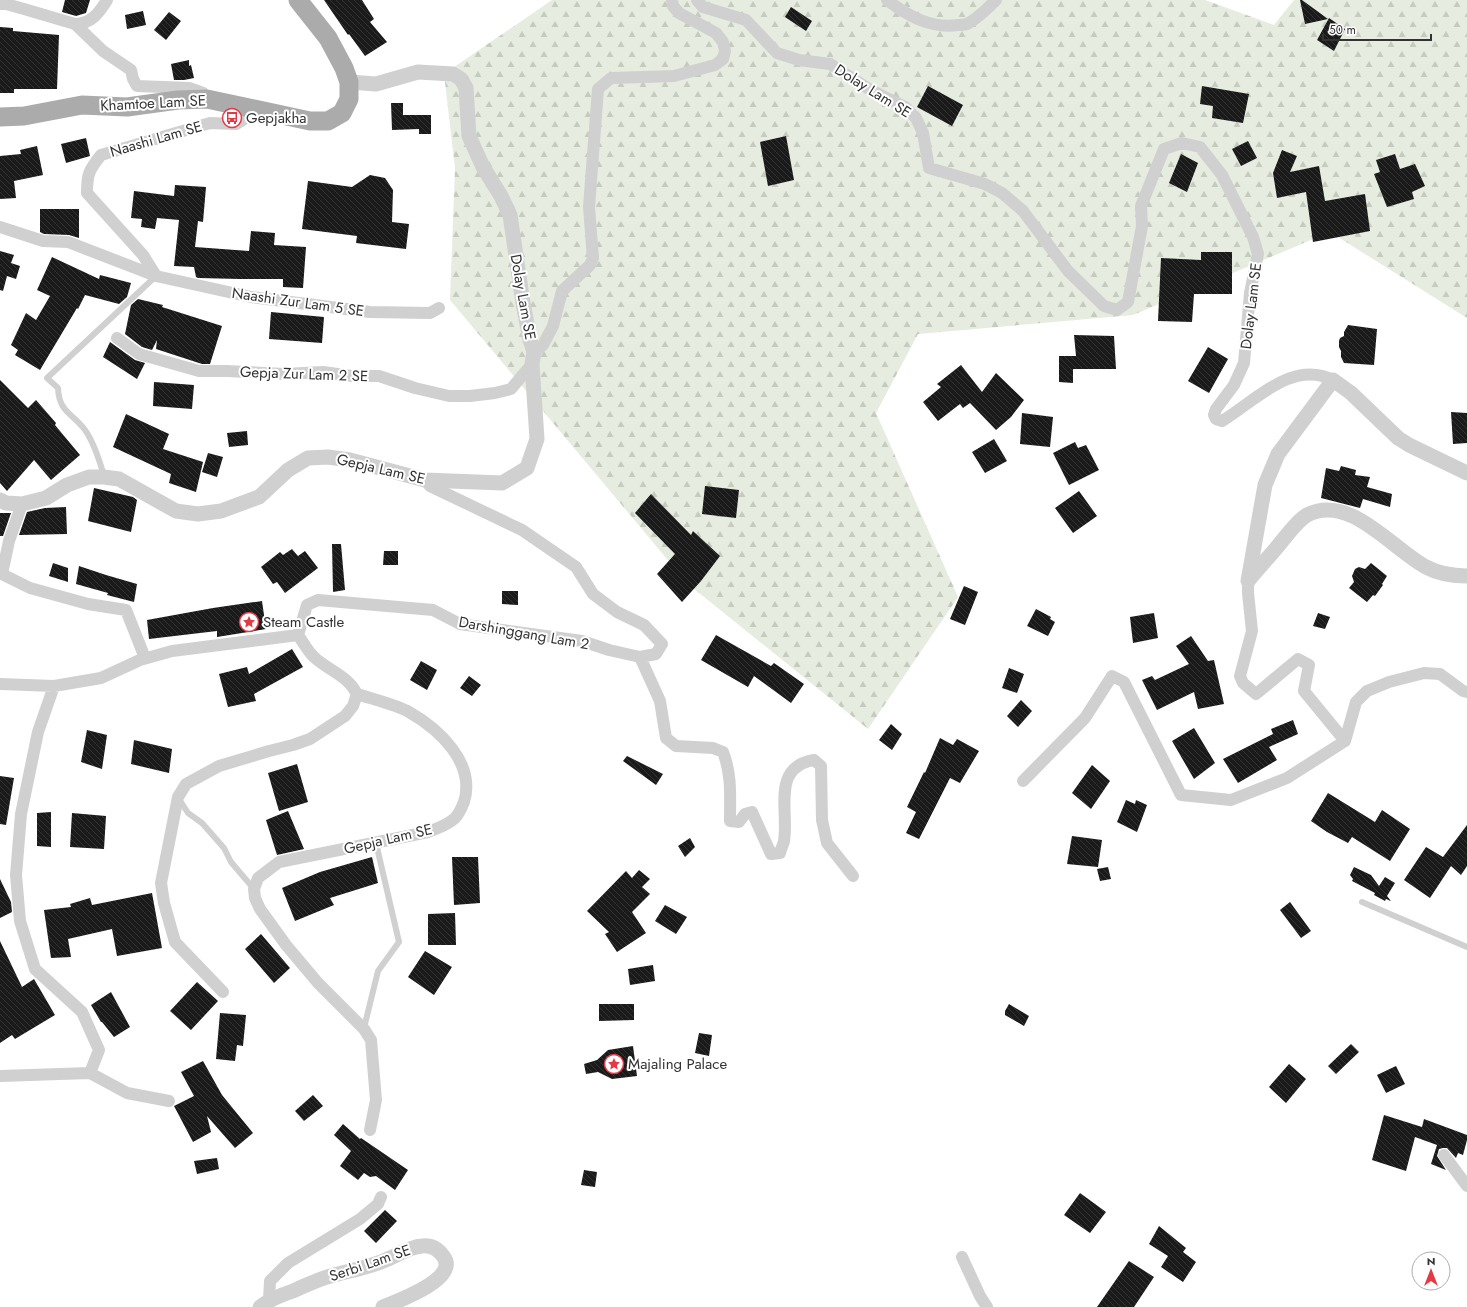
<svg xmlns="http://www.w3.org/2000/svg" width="1467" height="1307" viewBox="0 0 1467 1307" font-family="Jost,sans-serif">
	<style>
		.forest { fill: url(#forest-firs) }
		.building { fill: url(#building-back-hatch) }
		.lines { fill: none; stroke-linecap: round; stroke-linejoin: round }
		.service { stroke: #d0d0d0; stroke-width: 6 }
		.minor { stroke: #d0d0d0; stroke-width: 12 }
		.tertiary { stroke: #d0d0d0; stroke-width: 15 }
		.primary { stroke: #ababab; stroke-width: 19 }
		.labels { text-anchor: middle; stroke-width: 4; stroke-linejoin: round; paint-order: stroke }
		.street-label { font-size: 15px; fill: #333; stroke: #fff }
		.poi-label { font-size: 15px; fill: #333; stroke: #fff; text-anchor: start }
	</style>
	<defs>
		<pattern id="forest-firs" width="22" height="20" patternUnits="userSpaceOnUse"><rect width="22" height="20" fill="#e6ecdf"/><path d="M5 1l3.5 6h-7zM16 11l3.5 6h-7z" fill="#c6cbc0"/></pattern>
		<pattern id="building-back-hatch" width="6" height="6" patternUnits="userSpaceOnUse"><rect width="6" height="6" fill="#1a1a1a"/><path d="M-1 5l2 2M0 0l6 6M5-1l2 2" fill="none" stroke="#333"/></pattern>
	</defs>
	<rect width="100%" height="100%" fill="#fff"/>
	<path class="forest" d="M552,0H1205L1274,25L1294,0H1467V318L1330,232L1133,315L918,334L876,413L958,597L868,729L688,584L450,300L455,168L444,74Z"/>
	<path class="building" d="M65,0H90L86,13L76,16L62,12Z
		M324,0H362L374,19L370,22L387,42L365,56L349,34L348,35Z
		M1300,0H1302L1328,19L1305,24Z
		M791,7L812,21L806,31L785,17Z
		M143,11L146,25L127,29L125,15Z
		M169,12L181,21L166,40L154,30Z
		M1329,18L1345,29L1334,51L1317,40Z
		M0,27L13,28V31L59,35L57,89H14V93H0Z
		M189,60V66L191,65L194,78L184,80H174L171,64Z
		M928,86L963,105L952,126L917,107Z
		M1202,86L1249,94L1243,123L1212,118L1213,106L1200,104Z
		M391,103H403V115H431V134H419V129L392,130Z
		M786,136L794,180L768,186L760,142Z
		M86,138L90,156L66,163L61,144Z
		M1248,141L1257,158L1241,166L1232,149Z
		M37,146L43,175L14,181L16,198L0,199V156L21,154L20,150Z
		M1282,150L1297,156L1290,172L1319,166L1325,201L1365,194L1370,231L1313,242L1306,192L1277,198L1273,173Z
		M1181,154L1198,163L1187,192L1169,183Z
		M1395,154L1400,169L1415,164L1425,186L1412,192L1414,199L1387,207L1374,174L1380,172L1376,160Z
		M370,175L385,178L393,190L392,222L409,224L406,249L356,243L357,236L302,229L308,181L352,187Z
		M175,185L206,187L203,222L198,221L195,247L249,251L251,231L275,233L274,245L306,247L303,288L283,287V279H240L198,278L196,277L194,267L174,266L179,220L157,218L155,229L141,227L142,219L131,218L134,191L174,196Z
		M40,209H79V238L69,235L44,234L40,232Z
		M0,251L14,255L11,263L20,266L16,279L7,276L3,291L0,290Z
		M1201,252H1232V294H1194L1192,322L1158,321L1161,258L1201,260Z
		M52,257L99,279L100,275L131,283L127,297L119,304L85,295L78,309L77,308L40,370L15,355L18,350L11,345L26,313L36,320L50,296L37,290Z
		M138,299L163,305L162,307L222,326L210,364H202L156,349L157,340L152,350L142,347L125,334L131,305Z
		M271,312L324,317L322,343L269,339Z
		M1348,325L1377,329L1374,365L1344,363L1341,357V351L1339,347V341L1340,338L1344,336V332Z
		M1074,335L1114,336L1116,369H1073V383L1059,382V356H1076Z
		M110,342L135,360L145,363L137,379L103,357Z
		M1208,347L1228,359L1209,393L1188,381Z
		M961,365L982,392L996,373L1024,400L1011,417L996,430L970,403L963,408L960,404L938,421L923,402L941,387L937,384Z
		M0,380L28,408L36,400L56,423L55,425L80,455L51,480L34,460L7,491L0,483Z
		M154,382L194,385L192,409L153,406Z
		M1451,412L1467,413V443L1453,444Z
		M1022,413L1053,417L1050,447L1020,444Z
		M126,414L169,434L163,449L203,462L196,492L169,483L171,474L113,447Z
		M247,431L248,445L229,447L227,433Z
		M994,439L1007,461L985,473L972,452Z
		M1075,442L1078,448L1086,445L1099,470L1069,485L1053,453Z
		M208,453L223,457L217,477L202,472Z
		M1341,466L1356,470L1355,475L1370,477L1367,487L1392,494L1390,507L1363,499L1360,508L1321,498L1326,468L1339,471Z
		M705,486L739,490L736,518L702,514Z
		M94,488L133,497L137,500L131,532L88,521Z
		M1079,491L1097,516L1073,533L1055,508Z
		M651,494L691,535L693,531L720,556L701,581L682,602L657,574L675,554L635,513Z
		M66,507L67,534L19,535L27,512L45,508Z
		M0,513H11L3,536H0Z
		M332,544H341L345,590L333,592Z
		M292,549L298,556L305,551L318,568L285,593L277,582L273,584L261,567L280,552L283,555Z
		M384,551H398V565H383Z
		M53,563L68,568V582L49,576Z
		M1371,563L1387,576L1382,584L1383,585L1375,596L1373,595L1367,602L1349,588L1354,582L1352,576L1355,569L1359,567L1365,569Z
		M79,566L106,575L137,584L134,602L107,595L108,593L76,584Z
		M964,586L978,592L965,625L950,619Z
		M502,591H518V605L502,604Z
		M262,601L266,629L217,637V631L149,639L147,620L213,608Z
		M1036,609L1051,617L1050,619L1055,622L1048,636L1027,626Z
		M1154,613L1158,638L1133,643L1130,617Z
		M1318,613L1330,617L1325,629L1313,626Z
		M716,635L771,666L774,663L804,684L791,703L754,676L748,687L701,660Z
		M1191,636L1208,661L1214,660L1224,704L1198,709L1194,692L1157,710L1142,680L1152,676L1155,680L1189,664L1176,646Z
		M292,649L303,667L254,694L256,701L228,707L219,674L247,667L249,674Z
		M421,661L437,670L427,690L410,680Z
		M1009,668L1024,674L1017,693L1002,688Z
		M469,676L481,685L472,696L460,688Z
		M1021,700L1032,711L1018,727L1007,716Z
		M1293,720L1298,734L1269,747L1277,760L1238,783L1223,759L1273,734L1271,729Z
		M891,724L902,734L892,750L879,740Z
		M1194,728L1215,763L1194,779L1172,741Z
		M87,730L107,735L102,769L81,762Z
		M940,738L953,745L957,739L979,751L960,783L950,778L919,839L906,833L916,812L907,807L924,772L925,773Z
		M134,740L172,749L169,773L131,764Z
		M627,756L663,774L656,785L623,761Z
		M297,764L308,802L279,811L268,773Z
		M1092,765L1110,781L1091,809L1072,793Z
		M0,776L14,778L6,825L0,824Z
		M1328,793L1375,822L1382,810L1410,829L1390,861L1352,837L1348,843L1327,832L1311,821Z
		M1126,800L1135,804L1136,800L1147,805L1137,832L1117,822Z
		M288,811L304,849L277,855L266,820Z
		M51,812V847L37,846V813Z
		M72,813L106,816L104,849L70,847Z
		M1467,825V866L1461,875L1451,866L1430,898L1404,880L1426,847L1443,857Z
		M1072,836L1102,840L1098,867L1067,864Z
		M690,838L695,847L685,857L678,846Z
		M372,857L378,883L330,898L334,905L295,921L282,888L320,872Z
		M452,857H478L480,903L454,905Z
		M1108,867L1111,879L1100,881L1097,869Z
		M1354,867L1371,875L1379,886L1385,877L1395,883L1387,896L1391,901L1386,899L1385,901L1374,895L1375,893L1352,881L1353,879L1350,875Z
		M639,870L650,879L642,887L650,894L632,912L646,933L617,952L605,934L609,932L587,911L626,871L632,878Z
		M0,879L11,902L12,912L0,918Z
		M152,893L162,948L117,956L112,929L68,939L71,957L51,958L44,910L71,907L70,904L90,898L92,905Z
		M1290,902L1311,931L1301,938L1280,910Z
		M665,905L687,917L676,934L655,921Z
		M455,913L456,945H428V914Z
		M261,934L290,968L274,983L245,949Z
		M0,941L22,987L34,979L55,1015L15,1039L12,1035L0,1043Z
		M425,951L452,967L434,995L408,977Z
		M653,965L655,981L630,985L628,969Z
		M197,982L218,1001L191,1030L170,1011Z
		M111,992L130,1027L114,1037L102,1022H101L91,1005Z
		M599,1004H634V1020L599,1021Z
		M1009,1004L1029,1016L1024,1026L1005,1015V1011Z
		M220,1013L246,1015L243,1046L237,1045L235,1061L216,1059Z
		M699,1033L712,1035L709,1056L695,1053Z
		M1351,1044L1359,1052L1336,1074L1328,1066Z
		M633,1046L637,1076L612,1079L598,1072L586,1074L584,1064L597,1060L608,1050Z
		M203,1061L222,1095L253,1133L235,1148L207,1116L211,1132L193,1142L174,1106L194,1096L181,1072Z
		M1289,1064L1306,1079L1286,1103L1269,1087Z
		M1396,1066L1405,1084L1386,1093L1377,1075Z
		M313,1095L323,1106L304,1121L295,1111Z
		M1384,1115L1422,1127L1424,1119L1467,1135V1140L1463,1155L1458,1153L1456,1158L1447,1148H1443L1439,1149L1437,1156L1446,1170L1431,1164L1437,1145L1415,1137L1406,1171L1372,1160Z
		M343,1124L360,1139L361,1138L408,1170L395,1190L376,1176L370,1177L364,1173L358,1180L340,1166L351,1151L334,1135Z
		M217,1158L219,1169L197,1174L194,1161Z
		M584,1170L597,1172L595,1187L581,1185Z
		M1080,1193L1106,1212L1090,1233L1064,1215Z
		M385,1210L397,1221L376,1243L364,1231Z
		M1159,1226L1186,1248L1183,1252L1196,1262L1183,1282L1161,1267L1168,1256L1149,1244Z
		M1129,1261L1154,1277L1134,1307H1097Z"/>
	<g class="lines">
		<path class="service" d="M104,476C100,462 93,441 85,430C73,413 59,413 58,388L47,378L156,276
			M179,799L188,813L202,823L224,848L231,862L254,889
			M1362,902L1467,947
			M364,1028L378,971L399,942L376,843"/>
		<path class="minor" d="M697,0L703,7L746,20L777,53L799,60L830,64L869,89L905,107L916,118L923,133L929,168L985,184L1002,193L1023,211L1068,271L1104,306L1117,310L1128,302L1142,226L1141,206L1164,149L1182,143L1200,147L1222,175L1253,237L1258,254L1250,293L1244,363L1234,385L1216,409L1214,415L1216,419L1222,421C1254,402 1292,359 1333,380
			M887,0C908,16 931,29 958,25C961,25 964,25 967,24C977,19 988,8 996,0
			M0,4H6L24,9L75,24L103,51L131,70L133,79L137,86L189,88L203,93L206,98
			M75,24C91,24 99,13 107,0
			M0,227L43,241L68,242L156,276L251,297L370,312L430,313L439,308
			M156,276L143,255L87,193C87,174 89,170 101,155L210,123L236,124L259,110
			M117,338L139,354L199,371H227L285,374L323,372L352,376H379L415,388L449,396H470L495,393L511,389L532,364
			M534,352L543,345L553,326L562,291L590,265L593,258L589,207L598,89L611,78L674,76L715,65L723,59L725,51L723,42L716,33L679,13L673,6L672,0
			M22,504L9,541L2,574L30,588L88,604L126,610L145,658
			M1248,581V593L1252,631L1240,676L1243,683L1256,694L1298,659L1309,665L1304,691L1345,741
			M298,635C303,642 308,652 315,658C330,671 348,676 357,694C372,699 397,705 409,712C439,729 476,763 464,802C462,807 459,814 455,818C448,825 438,828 428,832L279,862L258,878L254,889L255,898L260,909L286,945L318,983L364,1029L371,1040L376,1100L370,1130
			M298,635L307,605L318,600L433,610L460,624L582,641L609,650L640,657L656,654L662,644L644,625L617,612L593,594L576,567L522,530L430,486L425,480
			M640,657L660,701L666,738L676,746L713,748L723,752C732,775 730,797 730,821L739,822L745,814L752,812L771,854L780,853C781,849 783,845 784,841C789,811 771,767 814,760L821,766L822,820L827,843L853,876
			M0,684L54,686L101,678L140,660L172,651L298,635
			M1023,781L1085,718L1112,676L1124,682L1181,795L1231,800L1287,778L1345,741L1356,702L1367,691L1389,682L1424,673L1440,674L1463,691L1467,692
			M223,992L175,942L164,903L161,883L178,797L186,784L219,766L269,751L293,745L310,739L345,716L353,706L357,694
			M90,1073L127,1093L169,1101
			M0,1076L90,1073L99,1050L82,1012L35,969L20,921L16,875L21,814L38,732L54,686
			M1444,1155L1467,1186
			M962,1257L980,1296L987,1307
			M269,1300L270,1281L288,1263L360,1219L378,1204L381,1197"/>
		<path class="tertiary" d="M1467,473L1409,445L1398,438L1351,393L1333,380L1278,454L1265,485L1248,581C1259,567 1271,555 1282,541C1289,533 1297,521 1307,515C1350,493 1392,549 1426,567C1439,574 1453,576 1467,576
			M0,500L6,503L22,504L46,498L67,485L89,477H104L119,479L176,511L198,514L221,511L259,497L288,470L308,458L328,457L350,460L425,480L502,483L527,468L537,439L532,364L534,352L530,340L523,303L510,215L501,196L483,167L469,136L466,88L461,79L453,74L418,72L376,84L349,82
			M260,1307C270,1299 281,1295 293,1291C304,1286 315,1281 327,1277C347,1271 369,1268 388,1259C400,1254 409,1247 422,1246C431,1245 438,1249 443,1256C461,1278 398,1301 383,1307"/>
		<path class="primary" d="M0,117L24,116L82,105L127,107L178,100L207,99L310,121H328L342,113L349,99V82L344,68L328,38L298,0"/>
	</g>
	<defs>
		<symbol id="bus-ring" viewBox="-11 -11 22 22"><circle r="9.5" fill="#fff" stroke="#e63946" stroke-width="1.5"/><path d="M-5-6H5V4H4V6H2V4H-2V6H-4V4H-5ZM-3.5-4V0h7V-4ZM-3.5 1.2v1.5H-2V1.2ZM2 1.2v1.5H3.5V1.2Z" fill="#e63946"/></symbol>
		<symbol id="sight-ring" viewBox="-11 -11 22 22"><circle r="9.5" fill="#fff" stroke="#e63946" stroke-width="1.5"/><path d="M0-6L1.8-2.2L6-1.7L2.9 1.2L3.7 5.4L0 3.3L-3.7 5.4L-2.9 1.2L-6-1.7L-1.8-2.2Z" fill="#e63946"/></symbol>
	</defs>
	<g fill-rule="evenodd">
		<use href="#bus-ring" x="221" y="107" width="22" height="22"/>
		<use href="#sight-ring" x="238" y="611" width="22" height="22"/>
		<use href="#sight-ring" x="603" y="1053" width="22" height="22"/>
	</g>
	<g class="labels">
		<g class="street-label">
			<text transform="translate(873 91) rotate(32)" y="5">Dolay Lam SE</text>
			<text transform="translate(153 103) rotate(-3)" y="5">Khamtoe Lam SE</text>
			<text transform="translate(156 139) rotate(-16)" y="5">Naashi Lam SE</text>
			<text transform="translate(523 297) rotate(80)" y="5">Dolay Lam SE</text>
			<text transform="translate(298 302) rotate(8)" y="5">Naashi Zur Lam 5 SE</text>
			<text transform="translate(1251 306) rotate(-83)" y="5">Dolay Lam SE</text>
			<text transform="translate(304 374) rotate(2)" y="5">Gepja Zur Lam 2 SE</text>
			<text transform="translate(381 469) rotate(13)" y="5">Gepja Lam SE</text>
			<text transform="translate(524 633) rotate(10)" y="5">Darshinggang Lam 2</text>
			<text transform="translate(388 839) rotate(-13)" y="5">Gepja Lam SE</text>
			<text transform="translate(370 1263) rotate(-19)" y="5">Serbi Lam SE</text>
		</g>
		<g class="poi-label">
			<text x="246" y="123">Gepjakha</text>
			<text x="263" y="627">Steam Castle</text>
			<text x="628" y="1069">Majaling Palace</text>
		</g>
	</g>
	<g transform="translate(1431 1271)"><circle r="19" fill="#ffffff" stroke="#adadad"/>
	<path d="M0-3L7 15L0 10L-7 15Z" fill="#e63946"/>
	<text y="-6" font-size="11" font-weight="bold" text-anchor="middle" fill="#333333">N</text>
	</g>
	<path d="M1323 34v6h108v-6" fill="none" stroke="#333333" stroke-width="2"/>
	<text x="1329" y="34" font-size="12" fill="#333333" stroke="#ffffff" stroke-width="3" paint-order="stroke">50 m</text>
</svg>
